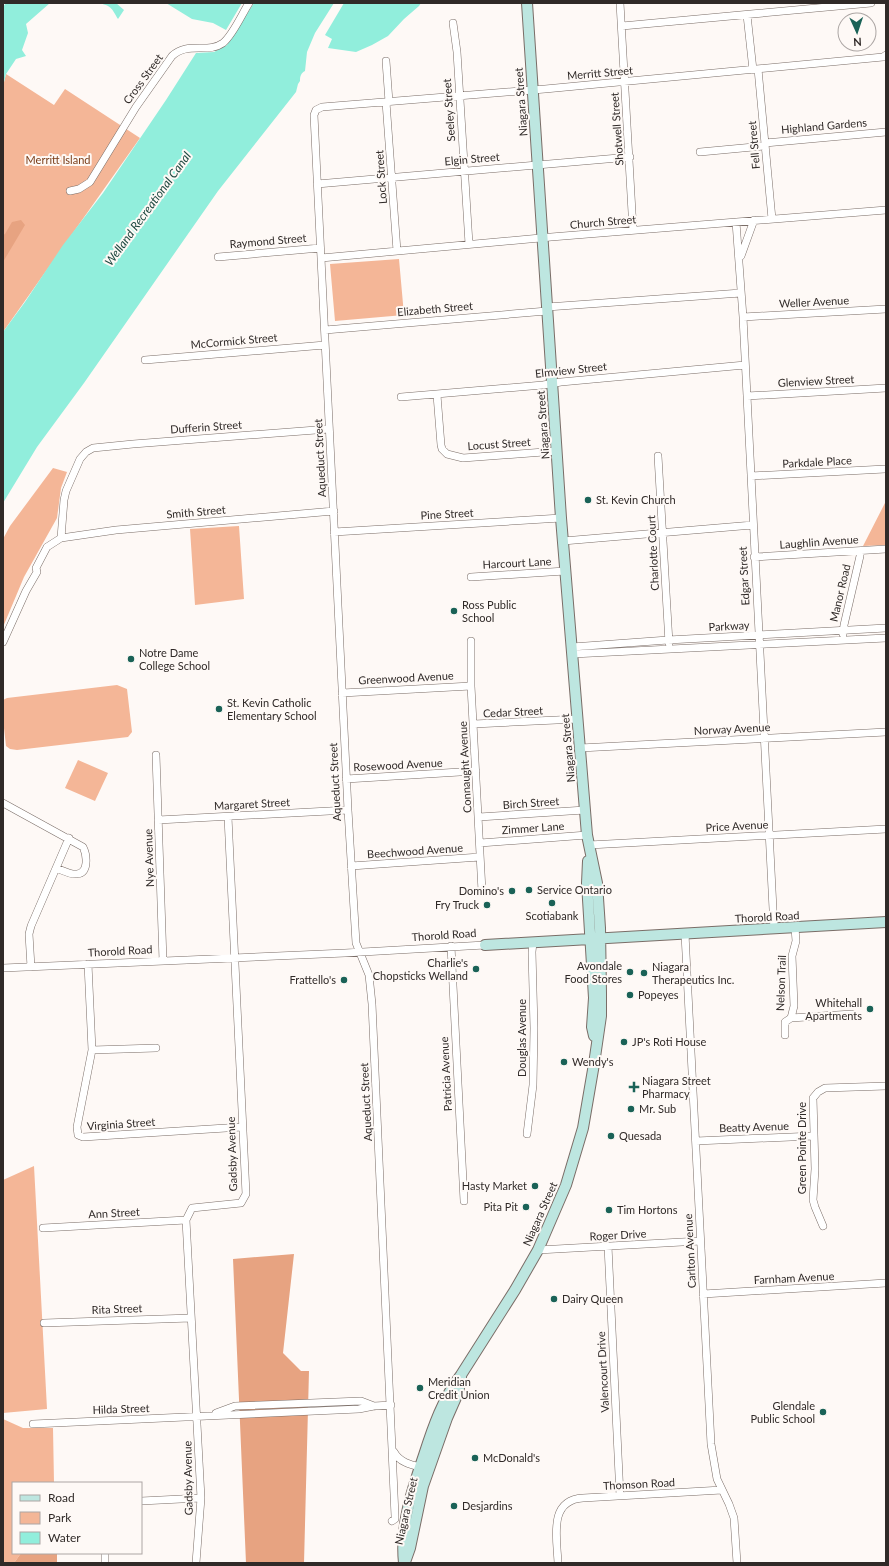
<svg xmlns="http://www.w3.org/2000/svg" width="889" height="1566" viewBox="0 0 889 1566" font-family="Lato,sans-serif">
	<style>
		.green { fill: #f4b697 }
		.forest { fill: #e7a381 }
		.water { fill: #91eedc }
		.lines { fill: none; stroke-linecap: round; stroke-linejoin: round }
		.street-casing { stroke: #7a6d67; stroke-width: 8 }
		.secondary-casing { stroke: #7a6d67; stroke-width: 12 }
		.street { stroke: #fff; stroke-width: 7 }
		.secondary { stroke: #bde6e0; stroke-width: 10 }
		.poi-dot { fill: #1a6257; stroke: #fef9f6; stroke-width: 1.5 }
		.labels { text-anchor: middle; stroke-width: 4; stroke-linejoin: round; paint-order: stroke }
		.street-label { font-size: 11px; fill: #302a28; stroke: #fef9f6 }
		.park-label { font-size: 11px; fill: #793c17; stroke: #fef9f6 }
		.poi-label { font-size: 11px; fill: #302a28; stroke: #fef9f6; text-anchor: start }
		.water-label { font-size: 12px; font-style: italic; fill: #204a42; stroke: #fef9f6 }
	</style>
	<rect width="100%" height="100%" fill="#fef9f6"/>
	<path class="green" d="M6,74L54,105L65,89L140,138L3,332V86Z
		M399,259L404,315L335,321L330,264Z
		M53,468L67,472L61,488L57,518L24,577L3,627V539L10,526Z
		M886,501V545L863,546Z
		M239,526L244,599L195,605L190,529Z
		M117,685L127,689L132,732L128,737L17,750L10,749L6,746L3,719V700L7,698Z
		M78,760L108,773L95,801L65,788Z
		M34,1166L47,1409L3,1413V1180Z
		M3,1419L23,1428H53L54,1483H13V1553H21L14,1563H3Z"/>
	<path class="forest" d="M21,220L25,225L3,262V235L5,234L12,222Z
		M294,1254L283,1353L301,1371H309L304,1563H246L233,1259Z
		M21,1553H57V1563H14Z"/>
	<path class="water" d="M6,3H50L26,24L28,33L22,50L26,56L16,59L6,74L3,86V7Z
		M99,3H116L124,10L118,19C112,9 112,6 99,3Z
		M166,3H242L226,30L213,23L192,19Z
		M254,3H334L315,33L307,52L305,71C301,73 300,76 300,81L298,84L296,92L218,191L84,383L37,447L3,503V332L25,302L63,245L103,193L166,100L196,53L214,52L227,45Z
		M344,3H421L419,6L404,19L388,36L372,45L356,52L328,48L332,39L325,35Z"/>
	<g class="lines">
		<defs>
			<path id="street" d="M620,3L633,230
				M747,15L753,70
				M453,23L457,52L469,244
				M622,26L871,3
				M386,61L389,102
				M758,69L772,219
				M386,102L397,251
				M765,143L886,132
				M700,152L765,146
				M317,184L630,157
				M70,191L79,189L90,182L136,107L172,56C188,41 208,54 223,43C233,35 242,14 249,3
				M736,222L743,317L774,929
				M741,256L754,220
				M218,257L320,248
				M321,258L551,237L886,210
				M547,307L741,293
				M743,317L886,309
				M325,330L547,311
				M145,360L325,345
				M437,395L441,445L442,449L447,454L463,458L557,451
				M747,396L886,388
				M401,397L543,385L561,382L745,365
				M658,456L669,643
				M751,476L885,469
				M334,532L561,518
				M61,538L64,500L66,491L80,459L86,452L93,448L133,444L329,429
				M563,541L753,525
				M754,557L886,549
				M471,577L565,571
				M843,634L844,625L860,556V551
				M471,641V686L482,891
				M3,642L26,591L37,572L36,568L47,547L61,538L116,530L334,511
				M572,647L668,640L886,628
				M573,654L886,638
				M342,693L471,686
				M474,724L578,719
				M580,748L886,732
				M156,755L163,961
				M346,779L476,771
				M3,803L83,847C87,855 89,873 77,874C70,875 62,870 56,868
				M479,817L585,810
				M158,820L348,810
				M480,843L587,835
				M589,845L886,829
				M351,866L480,857
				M685,934L711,1444L717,1479L729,1504L734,1518L737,1563
				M451,946L464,1201
				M88,964L92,1050L77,1127L78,1135L83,1137L242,1127
				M31,967L29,934L31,926L69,838
				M3,968L345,953L485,945
				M791,1018L852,1014
				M785,1035V1022L791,1018L794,1006L792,956L796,941L795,928
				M92,1050L156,1048
				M527,1134L533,1085L534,1028L532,952L533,942
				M696,1141L814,1136
				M823,1226L815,1207L813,1200L815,1169L813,1098L818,1092L825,1088L886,1086
				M43,1228L186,1220
				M608,1246L620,1496
				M538,1250L700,1241
				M703,1294L886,1283
				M44,1323L191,1318
				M216,1413L235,1406L361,1401L374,1406
				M33,1424L359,1409L374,1406L391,1405
				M394,1452C400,1463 412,1465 424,1468
				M141,1501L201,1498
				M392,1521L395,1519V1516L372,1004L369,975L356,943L348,810L314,115L316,110L322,107L545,89L883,57L886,55
				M105,1553V1563
				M196,1563L201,1498L186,1220L192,1208L241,1203L246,1194L228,817
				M558,1563C557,1538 548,1500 583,1498L722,1490"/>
			<path id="secondary" d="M588,861L587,883L594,998L592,1027L594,1036
				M485,945L886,922
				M405,1562L410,1548L423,1486L447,1418L458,1393L461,1377
				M404,1563C400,1525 412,1490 424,1455C433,1427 443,1398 461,1375L515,1290L538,1250L566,1185L583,1128L594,1064L601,1016V993L600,928L597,883L587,835L561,518L527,3"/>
		</defs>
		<use href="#street" class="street-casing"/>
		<use href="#secondary" class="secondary-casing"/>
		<use href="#street" class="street"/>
		<use href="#secondary" class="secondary"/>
	</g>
	<g class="poi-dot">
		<circle cx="588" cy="500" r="4"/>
		<circle cx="454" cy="611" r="4"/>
		<circle cx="131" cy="659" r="4"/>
		<circle cx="219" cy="709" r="4"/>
		<circle cx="529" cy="890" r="4"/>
		<circle cx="512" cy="891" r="4"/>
		<circle cx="552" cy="903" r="4"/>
		<circle cx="487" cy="905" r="4"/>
		<circle cx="476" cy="969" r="4"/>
		<circle cx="630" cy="972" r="4"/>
		<circle cx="644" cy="973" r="4"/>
		<circle cx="344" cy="980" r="4"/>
		<circle cx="630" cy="995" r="4"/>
		<circle cx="870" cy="1009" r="4"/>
		<circle cx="624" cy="1042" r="4"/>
		<circle cx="564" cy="1062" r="4"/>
		<path d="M632 1081h4v4h4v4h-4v4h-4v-4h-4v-4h4z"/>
		<circle cx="631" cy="1109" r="4"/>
		<circle cx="611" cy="1136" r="4"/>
		<circle cx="535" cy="1186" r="4"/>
		<circle cx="526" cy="1207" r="4"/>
		<circle cx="609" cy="1210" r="4"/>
		<circle cx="554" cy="1299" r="4"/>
		<circle cx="420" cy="1388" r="4"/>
		<circle cx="823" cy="1412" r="4"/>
		<circle cx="475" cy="1458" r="4"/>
		<circle cx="454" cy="1506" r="4"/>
	</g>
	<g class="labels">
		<g class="street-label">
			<text transform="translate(600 73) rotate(-5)" y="4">Merritt Street</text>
			<text transform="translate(143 79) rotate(-54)" y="4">Cross Street</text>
			<text transform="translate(521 102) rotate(-94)" y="4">Niagara Street</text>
			<text transform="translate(449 110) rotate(-94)" y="4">Seeley Street</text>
			<text transform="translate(824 126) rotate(-5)" y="4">Highland Gardens</text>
			<text transform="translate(617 129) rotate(-94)" y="4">Shotwell Street</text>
			<text transform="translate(754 145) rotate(-95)" y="4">Fell Street</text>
			<text transform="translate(472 159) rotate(-5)" y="4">Elgin Street</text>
			<text transform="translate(381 177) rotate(-94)" y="4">Lock Street</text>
			<text transform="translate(603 222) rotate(-5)" y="4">Church Street</text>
			<text transform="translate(268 241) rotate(-5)" y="4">Raymond Street</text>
			<text transform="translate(814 302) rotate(-3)" y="4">Weller Avenue</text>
			<text transform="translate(435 309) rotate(-5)" y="4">Elizabeth Street</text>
			<text transform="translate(234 341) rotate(-5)" y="4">McCormick Street</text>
			<text transform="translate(571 370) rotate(-6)" y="4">Elmview Street</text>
			<text transform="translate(816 381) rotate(-3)" y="4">Glenview Street</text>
			<text transform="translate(543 425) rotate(-94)" y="4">Niagara Street</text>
			<text transform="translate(206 427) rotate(-4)" y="4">Dufferin Street</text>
			<text transform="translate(499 444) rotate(-4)" y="4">Locust Street</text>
			<text transform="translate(320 458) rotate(-93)" y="4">Aqueduct Street</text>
			<text transform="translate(817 462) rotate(-3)" y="4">Parkdale Place</text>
			<text transform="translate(196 512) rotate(-5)" y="4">Smith Street</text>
			<text transform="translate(447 514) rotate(-3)" y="4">Pine Street</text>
			<text transform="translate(819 542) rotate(-4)" y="4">Laughlin Avenue</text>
			<text transform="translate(653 553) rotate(-93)" y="4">Charlotte Court</text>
			<text transform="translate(517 563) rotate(-3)" y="4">Harcourt Lane</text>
			<text transform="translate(744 576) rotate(-93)" y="4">Edgar Street</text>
			<text transform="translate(840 593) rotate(-77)" y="4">Manor Road</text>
			<text transform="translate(729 626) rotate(-3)" y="4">Parkway</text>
			<text transform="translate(406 678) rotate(-3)" y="4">Greenwood Avenue</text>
			<text transform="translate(513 712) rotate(-3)" y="4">Cedar Street</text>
			<text transform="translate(732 729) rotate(-3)" y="4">Norway Avenue</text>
			<text transform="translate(568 748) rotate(-95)" y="4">Niagara Street</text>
			<text transform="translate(398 765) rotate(-3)" y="4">Rosewood Avenue</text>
			<text transform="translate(465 767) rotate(-93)" y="4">Connaught Avenue</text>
			<text transform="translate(335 782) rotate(-93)" y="4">Aqueduct Street</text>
			<text transform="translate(531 803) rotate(-4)" y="4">Birch Street</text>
			<text transform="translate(252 804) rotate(-3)" y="4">Margaret Street</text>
			<text transform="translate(737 826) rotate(-3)" y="4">Price Avenue</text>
			<text transform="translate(533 828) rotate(-4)" y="4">Zimmer Lane</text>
			<text transform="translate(415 851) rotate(-4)" y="4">Beechwood Avenue</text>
			<text transform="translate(149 858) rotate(-92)" y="4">Nye Avenue</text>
			<text transform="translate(767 917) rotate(-3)" y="4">Thorold Road</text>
			<text transform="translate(444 935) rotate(-4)" y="4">Thorold Road</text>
			<text transform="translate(120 951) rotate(-3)" y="4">Thorold Road</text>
			<text transform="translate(781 983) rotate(-88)" y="4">Nelson Trail</text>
			<text transform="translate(522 1038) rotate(-90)" y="4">Douglas Avenue</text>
			<text transform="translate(446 1074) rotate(-93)" y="4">Patricia Avenue</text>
			<text transform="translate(366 1102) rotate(-93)" y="4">Aqueduct Street</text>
			<text transform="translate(121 1124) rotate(-4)" y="4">Virginia Street</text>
			<text transform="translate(754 1127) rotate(-2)" y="4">Beatty Avenue</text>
			<text transform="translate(802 1148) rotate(-90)" y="4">Green Pointe Drive</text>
			<text transform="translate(232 1154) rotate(-92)" y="4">Gadsby Avenue</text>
			<text transform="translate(114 1213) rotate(-3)" y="4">Ann Street</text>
			<text transform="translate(540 1214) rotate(-66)" y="4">Niagara Street</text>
			<text transform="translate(618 1235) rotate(-3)" y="4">Roger Drive</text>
			<text transform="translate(690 1251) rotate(-93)" y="4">Carlton Avenue</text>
			<text transform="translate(794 1278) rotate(-3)" y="4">Farnham Avenue</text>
			<text transform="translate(117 1309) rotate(-2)" y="4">Rita Street</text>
			<text transform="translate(603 1372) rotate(-93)" y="4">Valencourt Drive</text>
			<text transform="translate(121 1409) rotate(-2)" y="4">Hilda Street</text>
			<text transform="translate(188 1478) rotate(-91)" y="4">Gadsby Avenue</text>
			<text transform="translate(639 1484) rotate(-3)" y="4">Thomson Road</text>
			<text transform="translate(406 1511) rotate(-77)" y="4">Niagara Street</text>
		</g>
		<g class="park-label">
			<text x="58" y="164">Merritt Island</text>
		</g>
		<g class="poi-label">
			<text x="596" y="504">St. Kevin Church</text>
			<text x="462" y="609">Ross Public<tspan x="462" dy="13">School</tspan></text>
			<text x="139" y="657">Notre Dame<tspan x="139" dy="13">College School</tspan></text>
			<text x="227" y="707">St. Kevin Catholic<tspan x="227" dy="13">Elementary School</tspan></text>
			<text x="537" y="894">Service Ontario</text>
			<text x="504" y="895" text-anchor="end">Domino's</text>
			<text x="479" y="909" text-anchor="end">Fry Truck</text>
			<text x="552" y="920" text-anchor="middle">Scotiabank</text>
			<text x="468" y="967" text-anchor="end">Charlie's<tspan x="468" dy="13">Chopsticks Welland</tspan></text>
			<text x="622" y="970" text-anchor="end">Avondale<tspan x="622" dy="13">Food Stores</tspan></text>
			<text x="652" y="971">Niagara<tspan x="652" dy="13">Therapeutics Inc.</tspan></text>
			<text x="336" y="984" text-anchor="end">Frattello's</text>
			<text x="638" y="999">Popeyes</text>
			<text x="862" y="1007" text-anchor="end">Whitehall<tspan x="862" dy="13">Apartments</tspan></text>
			<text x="632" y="1046">JP's Roti House</text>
			<text x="572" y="1066">Wendy's</text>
			<text x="642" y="1085">Niagara Street<tspan x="642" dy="13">Pharmacy</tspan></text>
			<text x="639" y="1113">Mr. Sub</text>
			<text x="619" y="1140">Quesada</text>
			<text x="527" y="1190" text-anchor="end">Hasty Market</text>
			<text x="518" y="1211" text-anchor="end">Pita Pit</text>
			<text x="617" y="1214">Tim Hortons</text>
			<text x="562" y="1303">Dairy Queen</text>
			<text x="428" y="1386">Meridian<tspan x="428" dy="13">Credit Union</tspan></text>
			<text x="815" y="1410" text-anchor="end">Glendale<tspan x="815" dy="13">Public School</tspan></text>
			<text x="483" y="1462">McDonald's</text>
			<text x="462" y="1510">Desjardins</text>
		</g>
		<g class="water-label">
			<text transform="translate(148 209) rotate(-54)" y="4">Welland Recreational Canal</text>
		</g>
	</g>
	<rect width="889" height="1566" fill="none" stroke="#302a28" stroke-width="8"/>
	<rect x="12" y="1482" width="130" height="72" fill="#fef9f6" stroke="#aca6a4"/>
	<rect x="20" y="1495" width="20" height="6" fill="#bde6e0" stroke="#aca6a4"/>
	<text x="48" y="1502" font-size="12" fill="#302a28">Road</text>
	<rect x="20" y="1512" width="20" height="12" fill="#f4b697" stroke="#aca6a4"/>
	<text x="48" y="1522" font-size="12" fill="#302a28">Park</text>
	<rect x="20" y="1532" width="20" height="12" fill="#91eedc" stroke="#aca6a4"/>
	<text x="48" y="1542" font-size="12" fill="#302a28">Water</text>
	<g transform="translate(857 32) rotate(177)"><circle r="19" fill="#fef9f6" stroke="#aca6a4"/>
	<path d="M0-3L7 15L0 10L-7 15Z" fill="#1a6257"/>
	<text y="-6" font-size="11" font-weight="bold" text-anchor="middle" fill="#302a28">N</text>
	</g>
</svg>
